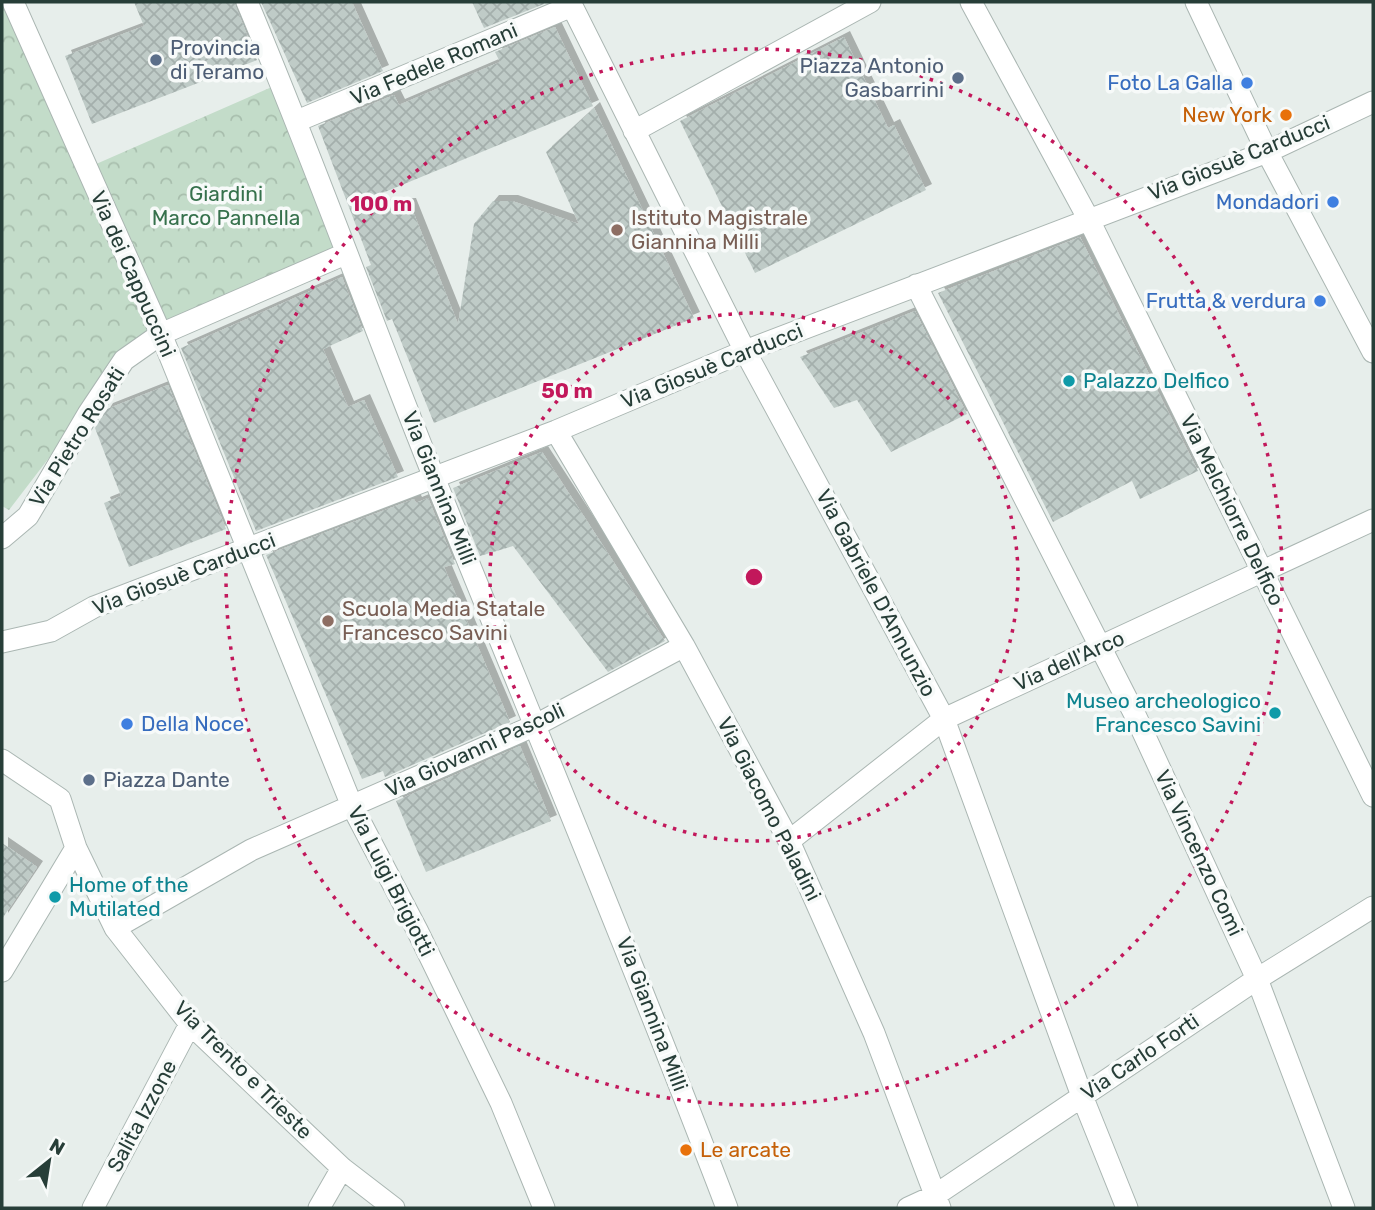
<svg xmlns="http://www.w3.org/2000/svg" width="1375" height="1210" viewBox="0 0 1375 1210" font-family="Rubik,sans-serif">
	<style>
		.park { fill: url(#park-crowns) }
		.building { fill: url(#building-cross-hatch); filter: url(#shadow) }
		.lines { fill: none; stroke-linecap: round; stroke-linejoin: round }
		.minor-casing { stroke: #aab6b2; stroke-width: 23 }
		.minor { stroke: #fff; stroke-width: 21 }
		.ring { fill: none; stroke: #c2185b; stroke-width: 3.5; stroke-dasharray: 3.5 7 }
		.service-dot { fill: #5c6f8a; stroke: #f7faf9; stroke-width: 2.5 }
		.shop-dot { fill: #3f7fe0; stroke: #f7faf9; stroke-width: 2.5 }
		.food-dot { fill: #e8710a; stroke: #f7faf9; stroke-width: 2.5 }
		.education-dot { fill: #8d6e63; stroke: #f7faf9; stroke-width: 2.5 }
		.culture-dot { fill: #0f9aa8; stroke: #f7faf9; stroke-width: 2.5 }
		.labels { text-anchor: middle; stroke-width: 7; stroke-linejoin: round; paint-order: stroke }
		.service-label { font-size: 21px; fill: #4e5e75; stroke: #f7faf9; text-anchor: start }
		.street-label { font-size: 21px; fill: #273e38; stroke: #f7faf9 }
		.shop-label { font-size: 21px; fill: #366cbe; stroke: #f7faf9; text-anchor: end }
		.food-label { font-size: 21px; fill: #c56008; stroke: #f7faf9; text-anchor: end }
		.park-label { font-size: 21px; fill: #36714c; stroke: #f7faf9 }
		.education-label { font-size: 21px; fill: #785e54; stroke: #f7faf9; text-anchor: start }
		.culture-label { font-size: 21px; fill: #0d838f; stroke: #f7faf9; text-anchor: start }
		.centre { fill: #c2185b; stroke: #f7faf9; stroke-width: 3.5 }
		.ring-label { font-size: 21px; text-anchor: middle; font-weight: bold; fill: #c2185b; stroke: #f7faf9; stroke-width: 7; stroke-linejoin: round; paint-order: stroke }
	</style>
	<defs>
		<pattern id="park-crowns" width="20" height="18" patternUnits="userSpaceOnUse" patternTransform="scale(1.75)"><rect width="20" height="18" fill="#c3dcc9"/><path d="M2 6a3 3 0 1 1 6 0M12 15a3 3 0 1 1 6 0" fill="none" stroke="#a8bead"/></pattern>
		<pattern id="building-cross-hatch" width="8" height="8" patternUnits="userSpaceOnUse" patternTransform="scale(1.75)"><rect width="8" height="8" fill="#bfcbc7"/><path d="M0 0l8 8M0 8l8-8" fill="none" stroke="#a4afac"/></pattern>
		<filter id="shadow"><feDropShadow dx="6" dy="-6" stdDeviation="0" flood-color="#0004"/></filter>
	</defs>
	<rect width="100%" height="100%" fill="#e7eeeb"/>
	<path class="park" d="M2,2H13L87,168L281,83L345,254L124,360L9,510L2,506Z"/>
	<path class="building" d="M134,2H234L257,60L92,124L65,56L144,26Z
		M261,2H352L383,71L307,103Z
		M472,2H543L544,4L484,28Z
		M555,27L593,106L351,206L410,204L458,324L474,224L493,201H512L579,224L546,152L594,108L694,318L434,423L392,319L387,321L366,267L371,265L318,126L394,95L399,105L500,62L495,52Z
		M844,37L888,128L894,125L926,190L755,273L680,121Z
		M1080,237L1198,471L1140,499L1132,481L1053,522L938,293Z
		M342,277L363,331L323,349L348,407L364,400L398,477L256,531L181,348Z
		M915,311L967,414L891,452L857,400L834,408L800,357Z
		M168,385L226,529L129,567L104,503L121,496L95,428L107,409Z
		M542,452L665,641L608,672L513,546L480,556L453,488Z
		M428,498L455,564L444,567L510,722L385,777L383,771L362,779L266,555L414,499L416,503Z
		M520,746L551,821L426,872L396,801Z
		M2,843L37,867L2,919Z"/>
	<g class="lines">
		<defs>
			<path id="minor" d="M13,2L161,334L352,806L417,930L501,1103L544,1208
				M247,2C313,158 370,318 433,475C532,720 633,962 727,1208
				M570,2L745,351L944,719L1082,1096L1127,1208
				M971,2L1088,218L1373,796
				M1196,2L1267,152L1373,352
				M297,121L572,6
				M634,131L870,2
				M916,285L1136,717L1257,979L1344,1208
				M556,431L684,646L789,841L874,1033L940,1208
				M2,538L28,516L88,414L124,360L161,334L345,254
				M2,642L51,631L94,607L556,431L745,351L1267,152L1373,102
				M2,760L60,799L76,848L115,928L190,1024L342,1168L394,1208
				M789,841L944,719L1373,520
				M115,928L251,850L536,725L684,646
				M2,971L76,848
				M93,1208L190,1024
				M319,1208L342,1168
				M908,1208L934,1196L1257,979L1373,907"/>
		</defs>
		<use href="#minor" class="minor-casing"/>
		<use href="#minor" class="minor"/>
	</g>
	<g class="ring">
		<circle cx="754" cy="577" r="264"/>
		<circle cx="754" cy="577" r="528"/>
	</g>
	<g class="service-dot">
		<circle cx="156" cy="60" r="7"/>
		<circle cx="958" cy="78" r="7"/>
		<circle cx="89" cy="780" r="7"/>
	</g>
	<g class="shop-dot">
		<circle cx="1247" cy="83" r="7"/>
		<circle cx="1333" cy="202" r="7"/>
		<circle cx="1320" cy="301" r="7"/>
		<circle cx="127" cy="724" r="7"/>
	</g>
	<g class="food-dot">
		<circle cx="1286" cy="115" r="7"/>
		<circle cx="686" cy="1150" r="7"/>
	</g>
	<g class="education-dot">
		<circle cx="617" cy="230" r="7"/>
		<circle cx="328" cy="621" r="7"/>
	</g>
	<g class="culture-dot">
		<circle cx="1069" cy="381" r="7"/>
		<circle cx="1275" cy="713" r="7"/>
		<circle cx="55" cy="897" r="7"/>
	</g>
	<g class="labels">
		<g class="service-label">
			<text x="170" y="55">Provincia<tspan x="170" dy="24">di Teramo</tspan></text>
			<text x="944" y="73" text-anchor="end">Piazza Antonio<tspan x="944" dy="24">Gasbarrini</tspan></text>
			<text x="103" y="787">Piazza Dante</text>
		</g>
		<g class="street-label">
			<text transform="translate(434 64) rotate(-23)" y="7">Via Fedele Romani</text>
			<text transform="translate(1239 158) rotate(-22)" y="7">Via Giosuè Carducci</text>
			<text transform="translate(133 274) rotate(66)" y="7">Via dei Cappuccini</text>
			<text transform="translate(712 366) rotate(-22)" y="7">Via Giosuè Carducci</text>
			<text transform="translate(77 437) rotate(-58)" y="7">Via Pietro Rosati</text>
			<text transform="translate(439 488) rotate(68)" y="7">Via Giannina Milli</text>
			<text transform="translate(1232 510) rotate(64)" y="7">Via Melchiorre Delfico</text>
			<text transform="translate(184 574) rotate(-21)" y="7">Via Giosuè Carducci</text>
			<text transform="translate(876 593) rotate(62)" y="7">Via Gabriele D'Annunzio</text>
			<text transform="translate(1069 661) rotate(-24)" y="7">Via dell'Arco</text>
			<text transform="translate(475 750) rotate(-25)" y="7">Via Giovanni Pascoli</text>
			<text transform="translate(769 809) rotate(63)" y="7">Via Giacomo Paladini</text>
			<text transform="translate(1199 853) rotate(65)" y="7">Via Vincenzo Comi</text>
			<text transform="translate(391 881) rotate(63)" y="7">Via Luigi Brigiotti</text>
			<text transform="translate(652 1014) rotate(69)" y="7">Via Giannina Milli</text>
			<text transform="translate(1140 1057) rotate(-34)" y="7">Via Carlo Forti</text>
			<text transform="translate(243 1070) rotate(45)" y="7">Via Trento e Trieste</text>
			<text transform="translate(142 1116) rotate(-62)" y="7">Salita Izzone</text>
		</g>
		<g class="shop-label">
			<text x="1233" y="90">Foto La Galla</text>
			<text x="1319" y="209">Mondadori</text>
			<text x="1306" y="308">Frutta &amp; verdura</text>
			<text x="141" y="731" text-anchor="start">Della Noce</text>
		</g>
		<g class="food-label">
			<text x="1272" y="122">New York</text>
			<text x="700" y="1157" text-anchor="start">Le arcate</text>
		</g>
		<g class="park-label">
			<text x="226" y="201">Giardini<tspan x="226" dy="24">Marco Pannella</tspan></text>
		</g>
		<g class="education-label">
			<text x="631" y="225">Istituto Magistrale<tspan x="631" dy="24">Giannina Milli</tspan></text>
			<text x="342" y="616">Scuola Media Statale<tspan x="342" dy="24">Francesco Savini</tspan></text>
		</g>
		<g class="culture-label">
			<text x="1083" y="388">Palazzo Delfico</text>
			<text x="1261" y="708" text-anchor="end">Museo archeologico<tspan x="1261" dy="24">Francesco Savini</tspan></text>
			<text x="69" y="892">Home of the<tspan x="69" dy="24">Mutilated</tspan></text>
		</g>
	</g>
	<circle cx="754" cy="577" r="10" class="centre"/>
	<g class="ring-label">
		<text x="381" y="211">100 m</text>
		<text x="567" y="398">50 m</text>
	</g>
	<rect width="1375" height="1210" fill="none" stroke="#273e38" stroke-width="7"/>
	<g transform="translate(49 1161) rotate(30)" stroke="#f7faf9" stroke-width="5" paint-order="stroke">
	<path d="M0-5L12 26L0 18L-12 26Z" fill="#273e38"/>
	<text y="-10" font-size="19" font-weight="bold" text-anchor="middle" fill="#273e38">N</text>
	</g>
</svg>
